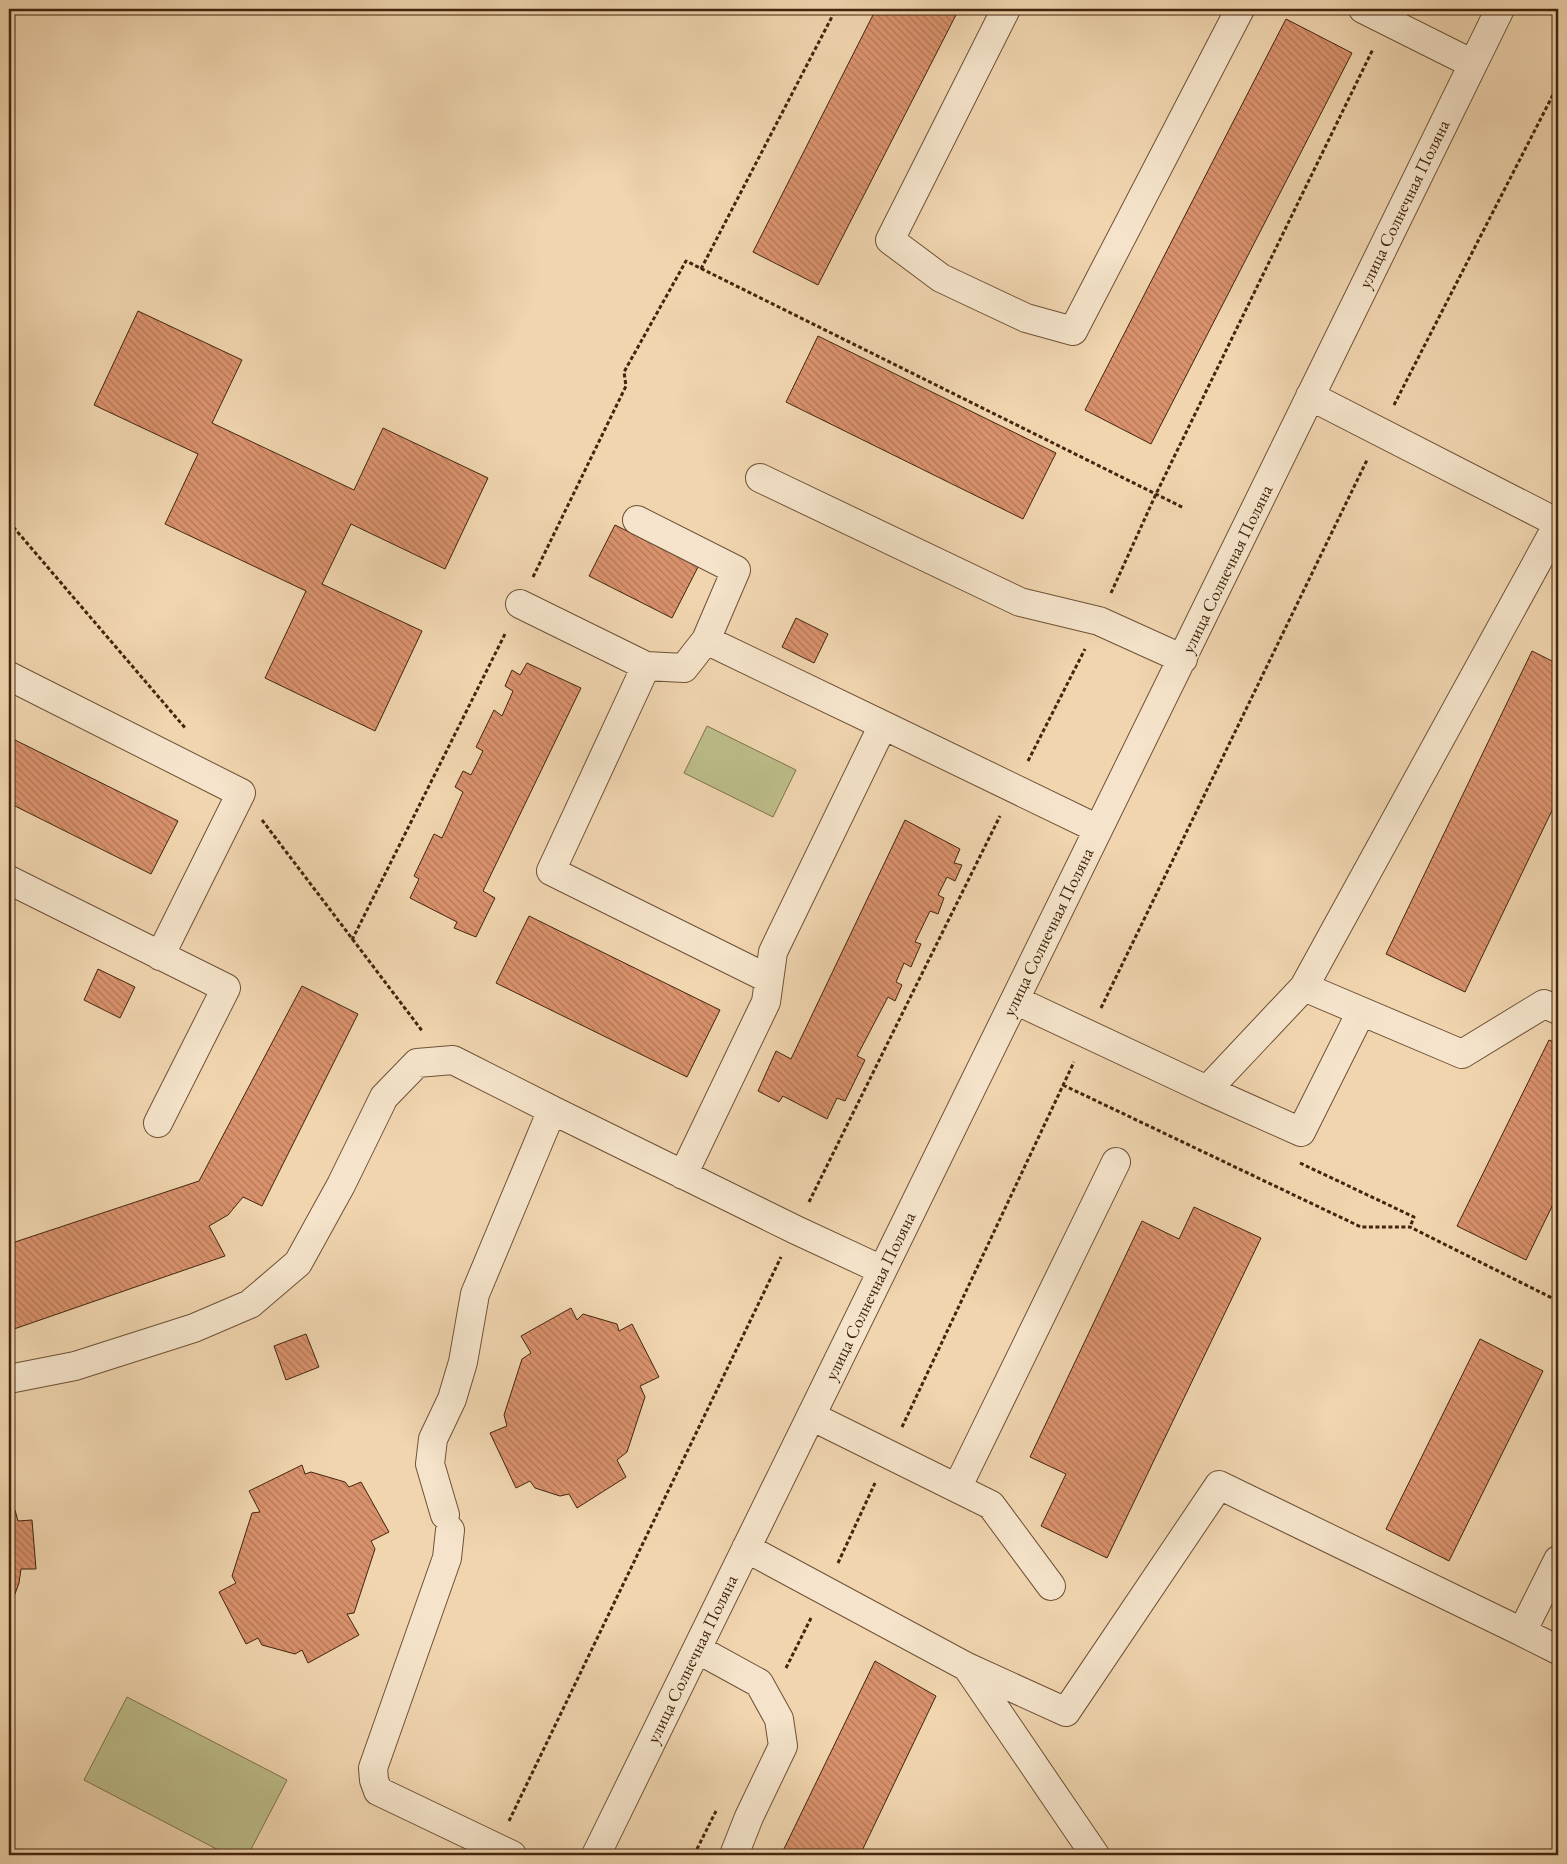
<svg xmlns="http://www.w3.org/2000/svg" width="1567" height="1864" viewBox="0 0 1567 1864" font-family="'EB Garamond',serif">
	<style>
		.grass { fill: #bcbd89; stroke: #7f714b }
		.building { fill: url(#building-back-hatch); stroke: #42250d }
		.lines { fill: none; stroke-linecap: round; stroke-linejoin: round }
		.minor-casing { stroke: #6e5136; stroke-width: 30 }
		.path { stroke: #42250d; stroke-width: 3; stroke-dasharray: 4 2.5; stroke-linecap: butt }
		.minor { stroke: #f5e4cb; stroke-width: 28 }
		.labels { text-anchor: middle; stroke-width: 4; stroke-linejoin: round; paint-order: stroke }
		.street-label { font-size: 18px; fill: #42250d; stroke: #f5e4cb }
	</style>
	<defs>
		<pattern id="building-back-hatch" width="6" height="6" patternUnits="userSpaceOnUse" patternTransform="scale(1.25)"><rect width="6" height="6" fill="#da926d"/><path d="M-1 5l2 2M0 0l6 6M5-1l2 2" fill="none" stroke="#b27758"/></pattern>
	</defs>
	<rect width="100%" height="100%" fill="#f0d5af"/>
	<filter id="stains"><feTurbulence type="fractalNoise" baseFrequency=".004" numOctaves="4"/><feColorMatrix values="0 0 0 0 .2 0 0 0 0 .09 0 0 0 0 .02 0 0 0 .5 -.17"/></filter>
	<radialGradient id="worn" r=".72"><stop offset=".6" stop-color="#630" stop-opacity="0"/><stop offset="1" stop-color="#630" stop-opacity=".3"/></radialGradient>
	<path class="grass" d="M707,726L796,770L773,817L684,773Z
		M127,1697L287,1780L248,1855H228L84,1780Z"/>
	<path class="building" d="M876,9H959L818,285L753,252Z
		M1286,19L1352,53L1151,444L1085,410Z
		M138,311L242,360L212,423L354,490L383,428L488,478L445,569L351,524L322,584L422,631L375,731L265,678L306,591L165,524L198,454L94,405Z
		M818,336L1056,453L1023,519L786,402Z
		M615,525L698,567L672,618L589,576Z
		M796,618L828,634L814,663L782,647Z
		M1532,651L1558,664V798L1465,992L1386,954Z
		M527,663L581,688L483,891L495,898L476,937L454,928L457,922L410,898L419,879L414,876L434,834L442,838L463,792L455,787L463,771L471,775L483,751L476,747L494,710L502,716L513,691L505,686L512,670L520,675Z
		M9,737L178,821L151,874L9,803Z
		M905,820L960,849L954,863L962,865L955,881L947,877L938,895L944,898L938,914L930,911L915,942L921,944L911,967L904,963L896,982L902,985L895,1001L888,997L857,1056L865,1060L845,1101L837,1098L827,1119L783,1096L779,1102L758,1091L776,1051L791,1059Z
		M529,916L720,1010L687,1077L496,983Z
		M98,969L135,987L120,1018L84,1000Z
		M302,986L358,1014L262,1206L243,1197L228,1215L209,1226L225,1256L14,1329L9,1314V1244L199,1181Z
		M1549,1040L1558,1044V1194L1526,1260L1457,1226Z
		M1194,1207L1261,1238L1107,1558L1041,1526L1066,1474L1030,1457L1142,1221L1179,1239Z
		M571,1308L577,1320L583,1314L617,1324L619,1331L632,1324L659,1377L640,1386L645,1397L627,1452L617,1460L626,1477L577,1508L569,1494L560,1496L535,1488L530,1481L516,1488L490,1433L507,1426L504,1415L522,1359L531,1353L521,1336Z
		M306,1334L319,1367L286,1380L274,1346Z
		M1480,1339L1543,1371L1449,1561L1386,1529Z
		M302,1465L305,1474L311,1472L345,1482L349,1487L361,1482L389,1532L371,1541L375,1549L354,1613L347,1614L359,1635L308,1663L302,1650L295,1654L262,1645L258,1638L246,1644L219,1592L236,1583L232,1576L252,1513L260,1512L249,1491Z
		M9,1507L15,1510L18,1521L32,1520L36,1569H21L19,1583L9,1610Z
		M875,1661L936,1696L860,1855H781Z"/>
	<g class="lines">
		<defs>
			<path id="minor" d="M1006,9L890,240L941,278L1026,318L1073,331L1240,9
				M1363,9L1473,64
				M1310,396L1558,523
				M760,478L1020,602L1099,621L1183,659
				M637,520L736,570L706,640
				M520,604L646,666L551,871L769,979
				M646,666L684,668L706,640L883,725
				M9,676L241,793L160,956
				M9,880L226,988L158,1123
				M1304,987L1462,1054L1544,1004L1558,1010
				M1015,1000L1207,1090L1304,987L1558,524
				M1207,1090L1301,1132L1361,1012
				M683,1175L766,1002L773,952L883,725L1098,829
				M9,1379L75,1366L194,1328L250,1304L298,1263L341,1185L384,1097L417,1063L453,1060L552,1110
				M811,1416L991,1505L1051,1586
				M957,1488L1116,1162
				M445,1515L430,1464L433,1439L452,1399L463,1362L475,1294L552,1110L796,1230L882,1270
				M450,1530L447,1558L373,1768L374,1780L378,1791L512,1855
				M746,1548L967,1667L1095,1855
				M1522,1632L1558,1650
				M697,1649L759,1683L779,1719L783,1746L749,1817L734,1855
				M967,1667L1066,1712L1219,1485L1522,1632L1558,1560
				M596,1855L1500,9"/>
		</defs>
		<use href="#minor" class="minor-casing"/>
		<path class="path" d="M701,269L836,9
			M1394,405L1558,85
			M9,522L186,729
			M533,577L626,386L624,372L686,261L1184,508
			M1111,593L1156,494L1373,49
			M1028,761L1085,649
			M262,820L423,1032
			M352,940L506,632
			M1101,1008L1367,460
			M1063,1085L1361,1227H1410L1558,1301
			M1300,1163L1414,1217L1410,1227
			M809,1202L1000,816
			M902,1427L1074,1062
			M838,1563L875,1483
			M786,1668L811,1618
			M509,1821L781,1257
			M694,1855L716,1811"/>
		<use href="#minor" class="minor"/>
	</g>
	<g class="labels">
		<g class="street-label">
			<text transform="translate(1404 204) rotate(-64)" y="6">улица Солнечная Поляна</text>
			<text transform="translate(1227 569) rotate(-64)" y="6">улица Солнечная Поляна</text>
			<text transform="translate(1048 932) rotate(-64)" y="6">улица Солнечная Поляна</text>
			<text transform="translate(870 1296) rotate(-64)" y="6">улица Солнечная Поляна</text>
			<text transform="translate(692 1659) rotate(-64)" y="6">улица Солнечная Поляна</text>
		</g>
	</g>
	<rect width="1567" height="1864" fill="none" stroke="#f0d5af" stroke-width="30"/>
	<rect x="10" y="10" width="1547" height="1844" fill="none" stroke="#42250d" stroke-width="2.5"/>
	<rect x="15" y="15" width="1537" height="1834" fill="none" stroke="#42250d"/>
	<rect width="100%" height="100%" filter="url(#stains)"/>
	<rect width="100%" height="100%" fill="url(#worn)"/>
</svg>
